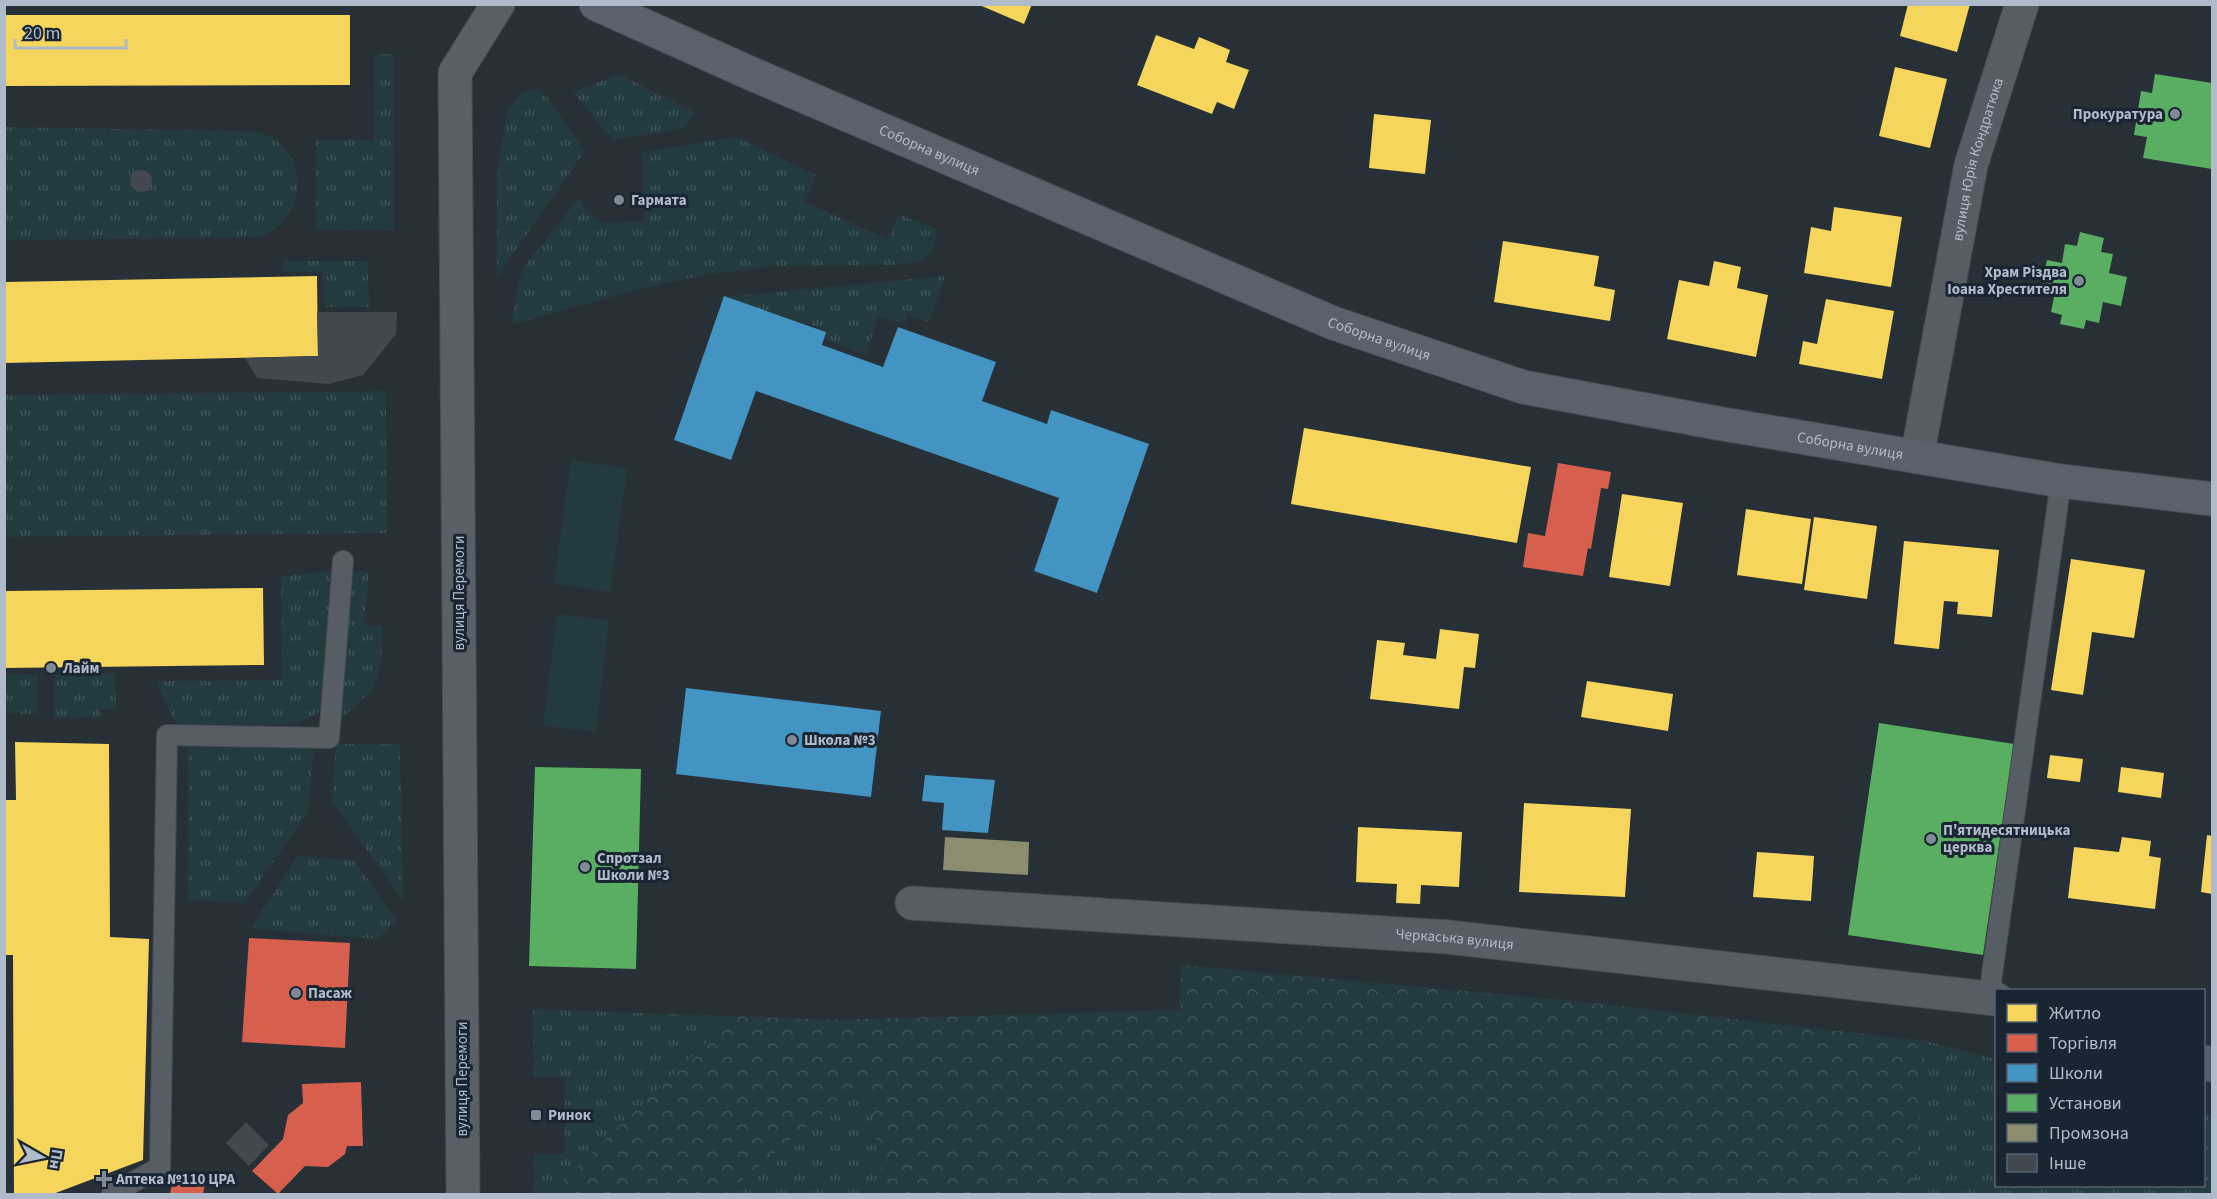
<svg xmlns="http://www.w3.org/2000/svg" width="2217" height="1199" viewBox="0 0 2217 1199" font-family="'Source Sans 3',sans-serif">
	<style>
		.grass { fill: url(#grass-tufts) }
		.forest { fill: url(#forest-crowns) }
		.pitch { fill: #233b3e }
		.homes { fill: #f6d55c }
		.shops { fill: #d6604d }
		.schools { fill: #4393c3 }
		.public { fill: #5aae61 }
		.industry { fill: #8c8c6e }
		.building { fill: #41484f }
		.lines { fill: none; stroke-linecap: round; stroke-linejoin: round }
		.lane-casing { stroke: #454b51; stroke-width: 22 }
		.street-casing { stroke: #454b51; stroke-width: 35 }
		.secondary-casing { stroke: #454b51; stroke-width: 35 }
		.primary-casing { stroke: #444b53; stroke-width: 35 }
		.lane { stroke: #565d65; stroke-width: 20 }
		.street { stroke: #565d65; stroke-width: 33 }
		.secondary { stroke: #5b616a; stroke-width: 33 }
		.primary { stroke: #595f67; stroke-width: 33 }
		.poi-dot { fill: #7f8a96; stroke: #192632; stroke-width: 2 }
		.labels { text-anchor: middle; stroke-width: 6; stroke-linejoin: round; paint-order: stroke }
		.poi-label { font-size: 15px; font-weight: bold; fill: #afbbc9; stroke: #192632; text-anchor: start }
		.street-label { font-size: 15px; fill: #afbbc9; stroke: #192632 }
	</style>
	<defs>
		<pattern id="grass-tufts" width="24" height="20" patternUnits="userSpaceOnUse" patternTransform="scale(1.5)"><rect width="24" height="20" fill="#233b3e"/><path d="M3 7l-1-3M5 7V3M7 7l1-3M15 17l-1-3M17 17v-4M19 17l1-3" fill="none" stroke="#405559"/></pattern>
		<pattern id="forest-crowns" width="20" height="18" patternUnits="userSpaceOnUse" patternTransform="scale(1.5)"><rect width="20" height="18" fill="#233b3e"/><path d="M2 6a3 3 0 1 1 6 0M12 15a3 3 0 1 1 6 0" fill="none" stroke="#405559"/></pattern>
	</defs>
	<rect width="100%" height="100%" fill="#272f37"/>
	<path class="grass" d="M375,54H394L393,230H316V140H374Z
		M619,74L695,112L684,129L612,140L573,92Z
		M532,89H541L585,151L497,277V177L502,139L508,110L521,93Z
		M5,127L239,131C248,132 259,131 267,135C309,157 308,212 266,234C259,238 247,237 239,238L5,240Z
		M736,137L816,175L805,202L888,239L898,214L937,229L933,250L921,261L898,265L775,266L704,275L640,289L511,325L522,269L579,198L598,222L644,221L642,152Z
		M283,261H368L369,307H324L323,272H283Z
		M945,276L929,322L907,316L905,324L878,317L866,355L821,338L825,329L713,298Z
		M386,391L387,533L5,537V395Z
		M349,570L369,572L364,625L383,627L381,662L373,689L336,724Z
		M332,571L326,696L319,712L300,723L189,728L174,720L156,681L282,680L281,576Z
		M115,673L116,709H100L101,717L55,718V675Z
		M6,674H37V714L5,713Z
		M336,744H400L403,901L332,801Z
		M188,747H314L308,812L245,903L188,900Z
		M298,855L355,861L397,921L377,939L251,929Z
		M1181,965L1582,1002L1926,1041L1996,1059V1186H2204V1112L2212,1115V1194H534V1154H565V1077H534L533,1009L831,1020L1180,1010Z"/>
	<path class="forest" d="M1181,965L1582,1002L1926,1041L1913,1194H886L865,1078L725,1194H549L734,1016L831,1020L1180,1010Z"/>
	<path class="pitch" d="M571,460L627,468L610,592L554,584Z
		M557,614L609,620L596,732L543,726Z"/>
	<path class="homes" d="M977,4H1032L1024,24Z
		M1908,4H1970L1957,52L1900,36Z
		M4,15H350V85L4,86Z
		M1156,35L1194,49L1199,37L1230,50L1226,62L1249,70L1234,109L1217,102L1212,114L1137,85Z
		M1895,67L1947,79L1930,148L1879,136Z
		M1374,114L1431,120L1425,174L1369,168Z
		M1834,207L1902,217L1891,287L1804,273L1811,227L1831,231Z
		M1503,241L1599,256L1594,286L1615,290L1610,321L1494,302Z
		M1714,261L1741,267L1737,288L1768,295L1756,357L1667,339L1679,280L1709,286Z
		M317,276L318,356L5,363V282Z
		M1826,299L1894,311L1882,379L1799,364L1803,341L1817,344Z
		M1304,428L1531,467L1517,543L1291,504Z
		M1622,494L1683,503L1670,586L1609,577Z
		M1746,509L1811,519L1802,584L1737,575Z
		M1814,517L1877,526L1867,599L1804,590Z
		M1904,541L1999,550L1992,617L1957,614L1958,602L1944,601L1939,649L1894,644Z
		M2071,559L2145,570L2134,638L2092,632L2083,695L2051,690Z
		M263,588L264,665L4,668V591Z
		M1440,629L1479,634L1475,668L1464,667L1459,709L1370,699L1377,640L1405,643L1403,655L1436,659Z
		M1587,681L1673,694L1668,731L1581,717Z
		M15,742L109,744L110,937L149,939L143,1160L53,1194H14L13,955H4V800H16Z
		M2050,755L2083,759L2080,782L2047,778Z
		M2121,767L2164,773L2161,798L2118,792Z
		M1524,803L1631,809L1625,897L1519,892Z
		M1358,827L1462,832L1459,887L1421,885L1420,904L1396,903L1397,884L1356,882Z
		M2207,835L2212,836V894L2201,892Z
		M2122,837L2151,841L2149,856L2161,858L2155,909L2068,898L2074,847L2119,852Z
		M1757,852L1814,856L1811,901L1753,897Z"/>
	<path class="shops" d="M1558,463L1611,472L1608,489L1601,488L1591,549L1588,548L1583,576L1523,567L1528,533L1545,536Z
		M249,938L350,943L345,1048L242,1042Z
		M361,1082L363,1146H347L345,1154L328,1167L305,1166L278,1194L252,1171L283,1139L288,1115L303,1103L302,1084Z
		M173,1179L205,1183L203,1194H170Z"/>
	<path class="schools" d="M724,296L826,332L822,345L883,367L898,327L996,362L982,401L1047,424L1051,410L1149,444L1097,593L1034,571L1059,498L756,391L731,460L674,440Z
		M686,688L881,711L871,797L676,774Z
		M925,775L995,780L988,833L942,830L944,803L922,801Z"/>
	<path class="public" d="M2155,74L2212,83V169L2143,158L2147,137L2134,135L2141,91L2152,93Z
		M2080,232L2104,238L2101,252L2113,254L2109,273L2127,277L2121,306L2103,302L2099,323L2086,320L2084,329L2060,324L2062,315L2051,312L2055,292L2040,289L2047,260L2062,263L2065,244L2077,246Z
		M1879,723L2014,744L1983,955L1848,935Z
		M535,767L641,769L636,969L529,966Z"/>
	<path class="industry" d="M945,837L1029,842L1028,875L943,870Z"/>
	<path class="building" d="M130 181a11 11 0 1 1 22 0a11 11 0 1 1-22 0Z
		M317,312H397L396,334L363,375L329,384L257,378L245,358L318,356Z
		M246,1122L269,1145L249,1166L226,1143Z"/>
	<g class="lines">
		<defs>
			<path id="lane" d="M1989,996L2061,481
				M112,1194L160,1167L167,735L329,738L343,561"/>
			<g id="street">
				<path id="s1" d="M1917,457L1971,165L2022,4"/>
				<path id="s2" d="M912,903L1448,937L1996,999"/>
				<path d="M2204,1062L2212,1065"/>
			</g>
			<g id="secondary">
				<path id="s3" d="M596,4L752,74L1333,323L1523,387L1717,423L2061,481L2212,499"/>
			</g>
			<path id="primary" d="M463,1194L455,73L498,4"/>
		</defs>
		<use href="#lane" class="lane-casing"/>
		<use href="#street" class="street-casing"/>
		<use href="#secondary" class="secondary-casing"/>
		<use href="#primary" class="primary-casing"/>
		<use href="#lane" class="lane"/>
		<use href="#street" class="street"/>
		<use href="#secondary" class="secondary"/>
		<use href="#primary" class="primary"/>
	</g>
	<g class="poi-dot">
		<circle cx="2175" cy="114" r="6"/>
		<circle cx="619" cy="200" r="6"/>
		<circle cx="2079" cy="281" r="6"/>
		<circle cx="51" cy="668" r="6"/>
		<circle cx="792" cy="740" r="6"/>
		<circle cx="1931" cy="839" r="6"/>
		<circle cx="585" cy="867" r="6"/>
		<circle cx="296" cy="993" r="6"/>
		<rect x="530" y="1109" width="12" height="12" rx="3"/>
		<path d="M101 1170h6v6h6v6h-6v6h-6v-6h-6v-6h6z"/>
	</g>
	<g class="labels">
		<g class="poi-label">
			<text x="2163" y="119" text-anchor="end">Прокуратура</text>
			<text x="631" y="205">Гармата</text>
			<text x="2067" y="277" text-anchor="end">Храм Різдва<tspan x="2067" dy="17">Іоана Хрестителя</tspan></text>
			<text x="63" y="673">Лайм</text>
			<text x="804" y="745">Школа №3</text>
			<text x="1943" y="835">П'ятидесятницька<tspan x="1943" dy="17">церква</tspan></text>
			<text x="597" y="863">Спротзал<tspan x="597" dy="17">Школи №3</tspan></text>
			<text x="308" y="998">Пасаж</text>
			<text x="548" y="1120">Ринок</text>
			<text x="116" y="1184">Аптека №110 ЦРА</text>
		</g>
		<g class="street-label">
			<text dy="5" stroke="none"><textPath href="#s3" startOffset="364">Соборна вулиця</textPath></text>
			<text dy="5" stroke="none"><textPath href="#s1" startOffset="304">вулиця Юрія Кондратюка</textPath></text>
			<text dy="5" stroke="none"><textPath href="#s3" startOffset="852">Соборна вулиця</textPath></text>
			<text dy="5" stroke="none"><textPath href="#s3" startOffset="1336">Соборна вулиця</textPath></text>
			<text transform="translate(459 593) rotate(-90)" y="5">вулиця Перемоги</text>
			<text dy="5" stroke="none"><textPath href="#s2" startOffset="544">Черкаська вулиця</textPath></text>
			<text transform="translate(462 1079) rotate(-90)" y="5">вулиця Перемоги</text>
		</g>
	</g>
	<rect width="2217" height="1199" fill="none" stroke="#afbbc9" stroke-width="12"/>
	<rect x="1995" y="989" width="210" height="198" fill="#192632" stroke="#55626e" stroke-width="1.5"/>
	<rect x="2007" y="1004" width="30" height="18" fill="#f6d55c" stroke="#55626e" stroke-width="1.5"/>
	<text x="2049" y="1019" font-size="18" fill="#afbbc9">Житло</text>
	<rect x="2007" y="1034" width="30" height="18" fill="#d6604d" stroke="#55626e" stroke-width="1.5"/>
	<text x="2049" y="1049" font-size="18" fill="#afbbc9">Торгівля</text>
	<rect x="2007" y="1064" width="30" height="18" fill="#4393c3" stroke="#55626e" stroke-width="1.5"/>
	<text x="2049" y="1079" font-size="18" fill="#afbbc9">Школи</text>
	<rect x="2007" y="1094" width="30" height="18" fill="#5aae61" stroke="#55626e" stroke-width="1.5"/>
	<text x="2049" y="1109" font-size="18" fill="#afbbc9">Установи</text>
	<rect x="2007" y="1124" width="30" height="18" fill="#8c8c6e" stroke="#55626e" stroke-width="1.5"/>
	<text x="2049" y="1139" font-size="18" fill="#afbbc9">Промзона</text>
	<rect x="2007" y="1154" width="30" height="18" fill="#41484f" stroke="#55626e" stroke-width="1.5"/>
	<text x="2049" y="1169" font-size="18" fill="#afbbc9">Інше</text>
	<g transform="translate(42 1157) rotate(99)" stroke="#192632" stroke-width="4.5" paint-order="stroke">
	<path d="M0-4.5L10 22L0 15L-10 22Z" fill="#afbbc9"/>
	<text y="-9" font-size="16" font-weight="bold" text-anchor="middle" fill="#afbbc9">Пн</text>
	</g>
	<path d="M15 39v9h111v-9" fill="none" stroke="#afbbc9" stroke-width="3"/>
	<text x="24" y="39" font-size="18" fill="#afbbc9" stroke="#192632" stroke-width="4.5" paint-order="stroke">20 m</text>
</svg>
